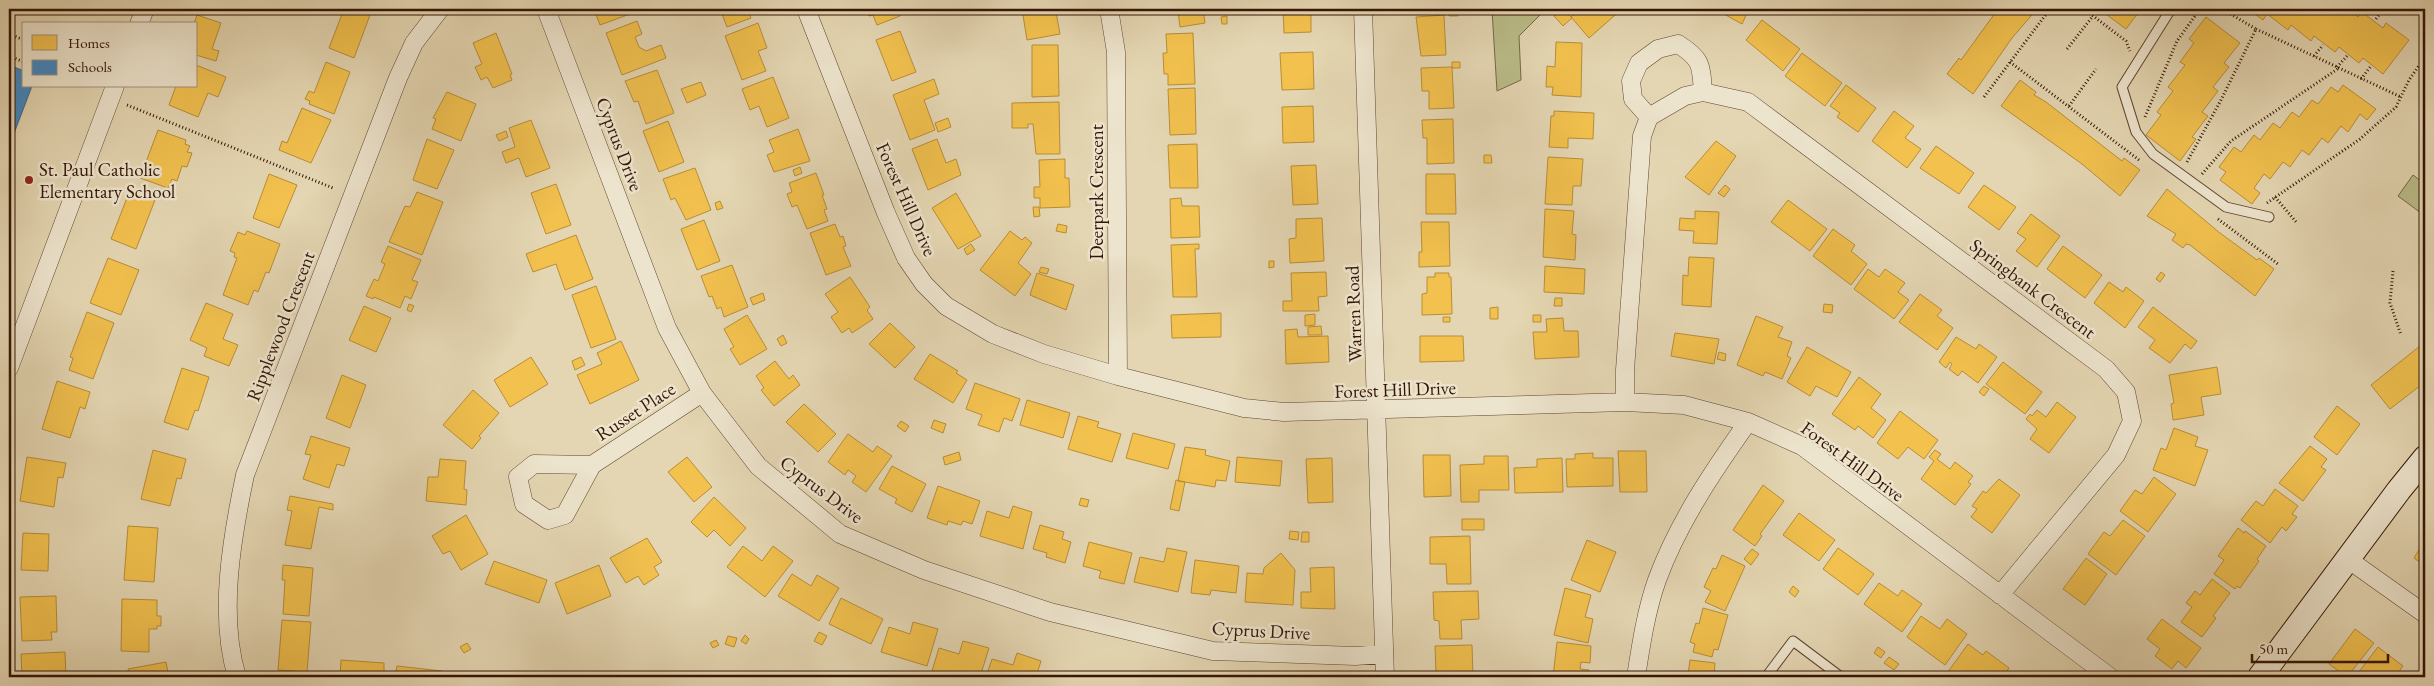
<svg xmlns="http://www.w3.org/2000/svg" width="2434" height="686" viewBox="0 0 2434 686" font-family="'EB Garamond',serif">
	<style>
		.green { fill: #babc88; stroke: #776847 }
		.homes { fill: #f2c14e; stroke: #b98d38 }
		.schools { fill: #3f88c5; stroke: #3c668c }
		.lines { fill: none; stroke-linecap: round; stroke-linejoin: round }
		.service-casing { stroke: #604531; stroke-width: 11 }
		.minor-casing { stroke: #604531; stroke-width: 19 }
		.secondary-casing { stroke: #341506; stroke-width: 26 }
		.path { stroke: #341506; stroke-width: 3; stroke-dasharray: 1 2.5; stroke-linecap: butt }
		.service { stroke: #ede4cd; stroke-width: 9 }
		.minor { stroke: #ede4cd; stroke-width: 18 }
		.secondary { stroke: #ede4cd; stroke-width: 24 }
		.poi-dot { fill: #8f2418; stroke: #ede4cd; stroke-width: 2 }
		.labels { text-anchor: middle; stroke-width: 5; stroke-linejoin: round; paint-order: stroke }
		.street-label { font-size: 19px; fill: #341506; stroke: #ede4cd }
		.poi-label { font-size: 19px; fill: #341506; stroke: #ede4cd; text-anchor: start }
	</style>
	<rect width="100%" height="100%" fill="#e4d6b2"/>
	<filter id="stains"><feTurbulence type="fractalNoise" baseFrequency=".004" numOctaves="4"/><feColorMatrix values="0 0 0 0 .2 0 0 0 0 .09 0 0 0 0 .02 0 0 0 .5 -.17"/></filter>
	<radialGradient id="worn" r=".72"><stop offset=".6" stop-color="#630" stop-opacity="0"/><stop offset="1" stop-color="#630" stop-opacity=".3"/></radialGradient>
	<path class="green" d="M1542,9L1541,14L1519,36L1521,80L1497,91L1492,10Z
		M2413,175L2425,184V216L2398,196Z"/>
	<path class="homes" d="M344,9H354L370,15L354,58L329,48Z
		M366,9H381L376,15Z
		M594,9H628L630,14L600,25Z
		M720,9H747L751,18L727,27Z
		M866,9H898L900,16L877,25L873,15L869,16Z
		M1022,9H1049L1050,13L1056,12L1060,34L1027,40Z
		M1173,9H1203L1205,23L1180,27L1178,11L1173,12Z
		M1283,9H1314V14H1311V32L1284,33Z
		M1449,9L1458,10V16H1449Z
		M1563,9L1572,18L1563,26L1554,16Z
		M1581,9H1622L1589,38L1571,17Z
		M1715,9H1749L1742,24Z
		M1998,9H2037L2012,38L1973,94L1947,74L1959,58L1961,60Z
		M2099,9H2141L2126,29Z
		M2248,9H2348L2358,17L2362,12L2383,28L2386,23L2409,40L2383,74L2363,58L2359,63L2339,47L2335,52L2314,36L2311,41L2291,25L2288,30L2267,14L2263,20Z
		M197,15L221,23L212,49L219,51L216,61L196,55V24H194Z
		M1444,15L1446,55L1421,56L1416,17Z
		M1227,16V24H1222L1221,17Z
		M2206,17L2240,43L2224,63L2229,67L2213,87L2218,91L2202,112L2208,116L2192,137L2196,139L2180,161L2146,135L2161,115L2157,112L2173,91L2168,87L2185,65L2180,62L2194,43L2189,39Z
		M1762,20L1800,49L1783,71L1746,40Z
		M637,21L642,34L635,37L639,47L646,51L661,45L666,58L622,75L606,33Z
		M758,23L767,48L758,51L766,71L742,80L725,36Z
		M900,31L916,72L892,81L876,40Z
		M496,33L512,74L510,75L512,80L493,88L487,77L481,80L475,67L482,64L473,43Z
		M1193,33L1195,84L1168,85V74H1164L1163,53H1167L1166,34Z
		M1556,42L1582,43L1581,97L1552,95L1553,87H1546L1547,66L1555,67Z
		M1032,45H1058L1059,96L1032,97Z
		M1313,52L1314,89L1282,90L1280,53Z
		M1802,53L1842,83L1825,106L1785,76Z
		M326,62L350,72L334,114L309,104L310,101L305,99L309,91L314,93Z
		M1452,62H1460V68H1452Z
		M196,65L226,77L218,97L208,93L198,117L169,105L176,86H196Z
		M1452,67L1454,108L1429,109V91H1422L1421,68Z
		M657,70L674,113L646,124L638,101L634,102L625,81Z
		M773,77L789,118L767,127L759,106L750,110L742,89Z
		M934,79L939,94L924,100L935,130L910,140L893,95Z
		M2020,80L2036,92L2034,95L2046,102L2122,161L2124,158L2140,170L2120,196L2082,164L2001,106Z
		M701,82L706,95L687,103L681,89Z
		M1846,85L1876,108L1858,132L1837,117L1840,113L1830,106Z
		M2343,85L2376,109L2367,120L2360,114L2348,132L2341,126L2328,143L2322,138L2309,155L2302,150L2290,167L2283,162L2270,179L2264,174L2254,188L2260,193L2252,204L2220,180L2226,172L2219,167L2234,147L2241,152L2254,135L2260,140L2273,123L2280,128L2292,112L2299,117L2312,100L2318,104L2331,87L2338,92Z
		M1195,88L1196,134L1170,135L1168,89Z
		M447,92L476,104L461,141L432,129L436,119L433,118Z
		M1059,102L1060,154H1036L1033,124H1028V128H1012V103Z
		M1313,106L1314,142L1283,143L1282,107Z
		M302,108L331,120L311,163L279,150L282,141L287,143Z
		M1554,111L1594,113L1593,139L1568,138V148L1549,147L1551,116H1554Z
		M1894,111L1914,126L1905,138L1921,149L1907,168L1872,141Z
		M948,118L951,127L938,132L935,123Z
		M1453,119L1454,163L1427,164V138H1423L1422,120Z
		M531,120L550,168L526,177L519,158L506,163L502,152L515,147L509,128Z
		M668,121L684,162L659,172L643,131Z
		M798,129L810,161L774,172L767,155L774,152L769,140Z
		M158,130L186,140L185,144L190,146L187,152L192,153L187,167L182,166L177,181L172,179L168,188L140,178Z
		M506,131L508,137L499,141L496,135Z
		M427,139L454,150L437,189L413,180Z
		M937,139L946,163L956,159L961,175L928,190L912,149Z
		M1716,141L1736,156L1709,195L1685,177Z
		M1197,144L1198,188H1170L1168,145Z
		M1936,146L1974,173L1959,194L1920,168Z
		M1484,155H1491L1492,163H1484Z
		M1548,157L1583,159L1581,186H1573L1572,205L1545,204Z
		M1065,159V178H1069L1070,207L1040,208V198H1034V187H1040L1039,160Z
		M1316,165L1318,204L1293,205L1291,166Z
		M800,167L802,173L795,176L793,170Z
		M695,168L711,210L686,220L675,198L671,200L663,179Z
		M816,173L824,195H822L827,209L824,210L828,221L807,229L797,205L792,207L787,194L792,192L789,183Z
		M269,174L297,185L279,228L253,218Z
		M1426,174H1455L1456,214H1426Z
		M556,184L571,225L546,234L531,193Z
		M1725,185L1730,189L1724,197L1718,193Z
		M1984,185L2016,207L1999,230L1968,207Z
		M2167,189L2220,233L2257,260L2259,258L2274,269L2255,296L2190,245L2186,244L2183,248L2172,240L2176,234L2147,216Z
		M130,190L155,200L136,249L111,239Z
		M417,192L443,202L422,255L389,242L405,206L410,207Z
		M956,193L981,236L958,249L932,208Z
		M1181,198L1182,206H1199L1200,237L1171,238L1170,199Z
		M1788,200L1827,229L1810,251L1771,222Z
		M720,201L723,208L717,210L715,203Z
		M1033,207H1039L1040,216L1034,217Z
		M1545,209L1574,211L1572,234L1576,235L1575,260L1543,257Z
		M1695,211L1719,212L1717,244L1693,243L1694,231L1679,230L1680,218L1695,219Z
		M2031,214L2060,236L2037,267L2016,251L2026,239L2017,233Z
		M1322,218L1324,261L1290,263L1289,239L1296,238V219Z
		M704,220L720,261L697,270L681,229Z
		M1421,222H1449L1450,266L1419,267V252H1422Z
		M835,224L840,237L843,236L846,246L843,247L851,266L826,275L810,233Z
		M1058,224L1067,226L1066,233L1056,231Z
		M1833,229L1855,245L1851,251L1867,264L1851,285L1813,256Z
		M247,231L280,244L269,273L266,272L258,292L254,290L248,305L223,295L237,258L234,257L235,253L230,251L238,232L245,235Z
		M1010,231L1022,240L1025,237L1032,243L1018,263L1031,274L1015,296L980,270Z
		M576,235L593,279L565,290L556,264L533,272L526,254Z
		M971,244L975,250L967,255L964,249Z
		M1199,244V249H1195L1197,297H1173L1171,245Z
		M388,246L421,260L412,280L418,282L411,299L405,296L400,308L374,297L373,299L366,296L374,279L378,281L385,264L381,262Z
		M2063,246L2102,275L2085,298L2047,269Z
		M1689,257L1714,258L1711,307L1682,305L1683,275L1688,276Z
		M108,258L139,270L121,315L90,303Z
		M1269,261H1274V267L1269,268Z
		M732,265L748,307L724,317L721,307L717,309L712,296L709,297L701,276Z
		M1545,266L1585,269L1584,294L1544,292Z
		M1041,267L1049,269L1047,274L1039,272Z
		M1868,269L1879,277L1885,269L1905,283L1898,292L1909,300L1894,319L1854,289Z
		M1326,272L1327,296L1318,297L1319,311H1283V301H1292L1291,273Z
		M2161,272L2165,275L2160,282L2156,279Z
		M1037,273L1074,285L1066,310L1030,295Z
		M1435,273H1449V277H1451L1452,314L1422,315V294L1427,293V277H1435Z
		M850,277L870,307L867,310L873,319L852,333L849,328L842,333L831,317L838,312L825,294Z
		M2109,282L2123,292L2126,287L2144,301L2125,328L2094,303Z
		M596,286L616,339L591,348L572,295Z
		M763,293L765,300L753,305L750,298Z
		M1920,294L1942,310L1937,316L1953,328L1937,350L1899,322Z
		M1555,298H1562V306H1554Z
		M206,303L233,314L223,339L238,345L229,366L204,356L207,348L190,340Z
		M409,304L414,306L411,312L407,310Z
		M1824,304L1833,305L1832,313L1823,312Z
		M364,306L391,318L376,352L349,340Z
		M1498,307V319H1490V308Z
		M2153,307L2197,341L2191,349L2185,344L2170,363L2149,348L2155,340L2138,327Z
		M87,312L114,323L93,379L69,370L73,358L70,357Z
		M1221,313V337L1172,338L1171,315Z
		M1315,314V325L1305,326V315Z
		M747,315L767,349L740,365L730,349L734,347L724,329Z
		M1533,315H1541V322H1533Z
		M1756,316L1783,327L1778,337L1792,342L1787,356L1791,358L1782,379L1765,372L1763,376L1737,365Z
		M1443,317H1450V322H1443Z
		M1563,318L1564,331H1578L1579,357L1535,359L1533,332H1547L1546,319Z
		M890,323L915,347L895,368L869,344Z
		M1321,326L1322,335H1308V327Z
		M1297,329L1298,337L1328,336L1329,362L1286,364L1285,330Z
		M1675,333L1719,339L1714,364L1671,356Z
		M783,335L787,343L781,346L777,339Z
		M1420,336H1463L1464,361L1420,362Z
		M1956,337L1976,349L1979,344L1997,357L1978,383L1962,371L1958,376L1949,369L1952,364L1950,362L1946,368L1939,362Z
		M621,341L639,380L590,404L577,375L602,364L597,353Z
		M2425,342V382L2390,409L2371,385Z
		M1807,347L1851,372L1837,397L1816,386L1810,396L1787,382Z
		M1719,352L1726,354L1725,361L1717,359Z
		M930,354L958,371L956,373L967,380L953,403L914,379Z
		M531,357L548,384L510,407L494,380Z
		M581,357L585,365L575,370L572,361Z
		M775,361L789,379L793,375L800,385L774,406L761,390L764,388L756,376Z
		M2003,362L2042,392L2025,414L1986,384Z
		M2217,367L2221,394L2201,397L2204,415L2173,420L2171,404L2174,403L2169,375Z
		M182,368L209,377L198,411L195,410L188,430L164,422Z
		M342,375L366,385L350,428L326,418Z
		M1859,377L1881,394L1871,408L1886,420L1873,438L1858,426L1855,430L1832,414Z
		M57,381L90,392L85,409L80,407L70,438L42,429Z
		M975,383L1020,399L1012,421L1004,418L999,432L978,425L982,415L966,409Z
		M1984,386L1989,389L1984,396L1979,392Z
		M473,390L499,413L479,436L481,438L472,449L443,425Z
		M1027,400L1070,413L1063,438L1020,425Z
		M2057,402L2076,417L2049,453L2030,439L2037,429L2026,419L2030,414L2032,416L2037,410L2046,417Z
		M804,404L836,434L818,452L786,422Z
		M2337,406L2360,424L2337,455L2314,437Z
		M1900,411L1938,440L1924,459L1908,447L1898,459L1877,443Z
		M1078,416L1099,422L1097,427L1121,434L1112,462L1068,449Z
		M934,420L946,424L943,433L931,428Z
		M901,421L909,426L905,432L897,426Z
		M2174,428L2198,437L2195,446L2208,450L2195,486L2153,470L2161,448L2166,450Z
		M1133,433L1175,444L1168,469L1126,458Z
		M848,434L873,452L877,446L892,456L866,492L852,482L856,476L848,470L845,475L828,462Z
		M311,436L350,448L344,466L337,464L329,488L303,479L311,455L305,454Z
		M2310,446L2327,459L2321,467L2326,470L2303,501L2279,483Z
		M1185,447L1206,450L1205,455L1230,461L1226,481L1216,480L1215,487L1178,481Z
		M153,450L186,459L181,479L177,478L170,506L141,499Z
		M1935,450L1941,454L1937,459L1950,469L1955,462L1973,476L1968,482L1971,484L1955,505L1921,479L1934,461L1929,457Z
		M1618,451H1646L1647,492H1620Z
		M959,452L961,460L945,465L943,457Z
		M1593,453V458H1613V486L1567,487L1566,459H1575V454Z
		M1423,455H1450L1451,496L1424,497Z
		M1484,456H1508L1509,490H1479V502H1461L1460,465L1484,464Z
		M27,457L66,463L63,478L58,477L54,507L20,501Z
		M687,457L712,487L694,502L668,472Z
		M1237,457L1282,461L1280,486L1235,482Z
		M1332,458L1333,502L1308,503L1306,459Z
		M1562,458L1563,492L1515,493L1514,468L1537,467V459Z
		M440,459L466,461L464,489L467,490L466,505L426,501L428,477H438Z
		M892,466L926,484L912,512L895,503L897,499L879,489Z
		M2154,477L2176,494L2148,532L2120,511L2135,490L2142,494Z
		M1999,479L2020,495L1992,533L1971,517L1977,509L1972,506L1983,491L1986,493Z
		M1176,480L1185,482L1179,511L1170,509Z
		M1763,485L1784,501L1760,534L1762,536L1755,546L1733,530Z
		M938,486L980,501L972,524L963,521L961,525L948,521L947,525L927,518Z
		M2275,489L2298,506L2292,514L2297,517L2286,531L2282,527L2270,543L2241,520L2256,501L2263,506Z
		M290,496L333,504V510L319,507L311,549L285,545L292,511L287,510Z
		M714,497L746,528L730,546L714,530L707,537L691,522Z
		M1081,498L1089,500L1087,507L1079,505Z
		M1013,506L1032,512L1023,549L980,536L987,511L1009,518Z
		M1799,513L1835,540L1819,561L1783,535Z
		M466,515L488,554L461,570L450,551L443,554L432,536Z
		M1462,519H1484V530H1462Z
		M2123,520L2145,536L2116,575L2088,554L2104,532L2110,536Z
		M1040,525L1064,532L1062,539L1071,542L1065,563L1046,557L1047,553L1033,549Z
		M128,526L158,528L154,582L124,580Z
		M2238,528L2244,533L2245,531L2266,546L2257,559L2259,561L2240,588L2237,586L2235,589L2214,574L2224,560L2218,556Z
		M1290,531L1299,532L1298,540L1289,539Z
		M1302,532H1309V542H1301Z
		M23,533L49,534L48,571L21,570Z
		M1470,536L1471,584H1447L1446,564H1430V537Z
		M647,538L662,562L654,567L659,575L644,585L638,576L626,583L610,558Z
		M1587,540L1616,552L1600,592L1571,580Z
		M2425,540V566L2414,558Z
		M1089,542L1132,553L1124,584L1099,578L1101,571L1083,566Z
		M743,546L762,561L773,546L793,561L765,597L727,567Z
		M1167,548L1187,552L1178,592L1134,582L1140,557L1164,562Z
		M1838,548L1874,574L1858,595L1823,569Z
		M1752,549L1759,554L1751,565L1744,559Z
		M1281,553L1295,570L1293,605L1245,602L1247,573L1263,574L1264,568Z
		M1722,555L1745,566L1725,611L1705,602L1711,591L1704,587L1713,568L1716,569Z
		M2086,558L2107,574L2085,605L2063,589Z
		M1195,560L1239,566L1236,593L1211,590L1210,595L1191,593Z
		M494,561L547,580L539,603L485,584Z
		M283,565L313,568L309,616L283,614L285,580H282Z
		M599,565L611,596L567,614L555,583Z
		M1334,567L1335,609L1301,608V592H1311L1310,568Z
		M792,574L811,586L817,575L839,588L819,621L778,596Z
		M2212,579L2230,593L2213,616L2216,618L2202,637L2181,622L2192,607L2186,603L2195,591L2200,595Z
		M1879,583L1898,596L1902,590L1922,604L1902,632L1864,604Z
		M1793,586L1799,591L1795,597L1789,592Z
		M1565,588L1591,595L1585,617L1593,619L1588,643L1554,635Z
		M1478,591L1479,619L1461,620L1462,639H1440L1439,621L1434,620L1433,592Z
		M56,596L57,632H51L52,640L22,641L20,597Z
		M841,598L883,619L871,644L829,624Z
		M122,599L157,600V616H161V626H157V629H149V652L121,651Z
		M1703,608L1728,615L1718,650L1714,649L1712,657L1693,652L1695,644L1690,642L1696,623L1699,624Z
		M1921,616L1940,629L1947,619L1967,634L1945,665L1907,637Z
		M2162,619L2201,648L2186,668L2178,661L2172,669L2155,656L2160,649L2147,639Z
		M282,620L311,622L307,672L278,670Z
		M913,622L938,629L927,666L881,652L889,627L910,634Z
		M2355,629L2374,643L2347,677L2329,664Z
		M819,632L827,636L822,645L814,641Z
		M745,635L749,639L746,644L741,641Z
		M728,636L737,638L734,647L725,644Z
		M716,640L719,645L713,648L710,643Z
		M963,641L989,648L980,677H954L932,671L939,648L959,654Z
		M1557,642L1591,646L1590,663L1581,662L1580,669L1589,670L1588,677H1553Z
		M467,643L471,649L464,653L460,647Z
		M1968,644L1983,655L1986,651L2009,668L2003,677L1945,676Z
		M1472,645L1473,677H1450V672L1436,673L1435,646Z
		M1878,647L1885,652L1881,658L1874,653Z
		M2378,647L2403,666L2398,673L2404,677H2364L2358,673Z
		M65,652L66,677H22L21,654Z
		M1017,653L1041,661L1036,677H986L992,659L1013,665Z
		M1889,657L1899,664L1894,670L1884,663Z
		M341,660L384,663V677H340Z
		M1690,660L1715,663L1714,676L1723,677H1684L1685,675H1688Z
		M166,662L169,677H130L128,669Z
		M397,666L442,671L441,677H395Z
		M569,672L603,674L602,677H569Z"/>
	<path class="schools" d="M9,65L24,71V86H32L13,136L9,134Z"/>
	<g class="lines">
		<defs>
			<path id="service" d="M2171,9L2122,87L2136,132L2153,154L2226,207L2269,217
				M1769,677V673L1793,641L1841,677"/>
			<path id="minor" d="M546,9L667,328L702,393L758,466L840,534L924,570L1050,612L1213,651L1355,656L1383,654
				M806,9L886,213L906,258L924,284L946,306L993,334L1044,354L1118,376L1244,408L1284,412L1625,402L1684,405L1748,422L1802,446L2110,677
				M1109,9L1116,52L1118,376
				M1363,9L1385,677
				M139,24L145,9
				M1649,117L1633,99L1631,81L1639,63L1658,49L1678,44C1702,59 1701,65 1703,92
				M9,368L115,86
				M1625,402V370L1642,136L1649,117L1685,96L1703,92L1748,102L2106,369L2126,392L2132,421L2116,455L2000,595
				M592,465L565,515L548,520L524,504L518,477L534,464L592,465L702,393
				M2349,560L2425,614
				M237,677C218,615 232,537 245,475L398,78L414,43L440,9
				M1636,677C1641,645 1646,611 1657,580C1678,523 1713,471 1748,422"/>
			<path id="secondary" d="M2260,677L2399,490L2425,458"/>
		</defs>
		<use href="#service" class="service-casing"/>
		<use href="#minor" class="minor-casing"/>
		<use href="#secondary" class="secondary-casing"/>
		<path class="path" d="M2084,9L2126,41L2130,51
			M2376,19L2383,9
			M2256,29L2401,97
			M9,34L24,40
			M2067,49L2093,16
			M9,56L24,62
			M2314,56L2323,45
			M2010,62L2139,160
			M2337,67L2347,56
			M2361,79L2371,66
			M1984,97L2050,9
			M127,105L333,188
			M2069,106L2096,69
			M2145,117L2177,41L2200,9
			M2187,162L2221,100L2256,29L2222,9
			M2202,174L2231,141L2339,68
			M2275,197L2297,223
			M2267,203L2360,139L2396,107L2409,80L2425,57
			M2218,219L2278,264
			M2393,271L2390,303L2401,335"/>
		<use href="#service" class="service"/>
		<use href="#minor" class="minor"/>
		<use href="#secondary" class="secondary"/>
	</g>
	<circle class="poi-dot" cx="29" cy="180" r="5"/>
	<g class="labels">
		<g class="street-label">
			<text transform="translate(620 144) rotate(69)" y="7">Cyprus Drive</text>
			<text transform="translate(1096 192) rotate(-90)" y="7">Deerpark Crescent</text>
			<text transform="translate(907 199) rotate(66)" y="7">Forest Hill Drive</text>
			<text transform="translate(2033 288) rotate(37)" y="7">Springbank Crescent</text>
			<text transform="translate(1353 314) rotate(-92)" y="7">Warren Road</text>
			<text transform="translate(280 326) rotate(-69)" y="7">Ripplewood Crescent</text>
			<text transform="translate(1395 389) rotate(-2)" y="7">Forest Hill Drive</text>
			<text transform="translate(635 411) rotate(-33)" y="7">Russet Place</text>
			<text transform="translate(1853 461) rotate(36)" y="7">Forest Hill Drive</text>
			<text transform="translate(822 489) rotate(37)" y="7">Cyprus Drive</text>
			<text transform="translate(1261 630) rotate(3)" y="7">Cyprus Drive</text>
		</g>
		<g class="poi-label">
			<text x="39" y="176">St. Paul Catholic<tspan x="39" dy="22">Elementary School</tspan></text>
		</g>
	</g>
	<rect width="2434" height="686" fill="none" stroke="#e4d6b2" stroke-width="30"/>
	<rect x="10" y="10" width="2414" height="666" fill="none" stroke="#341506" stroke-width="2.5"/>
	<rect x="15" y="15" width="2404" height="656" fill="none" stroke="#341506"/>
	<rect x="22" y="22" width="175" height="65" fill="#ede4cd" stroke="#a3917d"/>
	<rect x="32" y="35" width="25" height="15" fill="#f2c14e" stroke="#a3917d"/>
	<text x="68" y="48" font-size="15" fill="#341506">Homes</text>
	<rect x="32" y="60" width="25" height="15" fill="#3f88c5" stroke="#a3917d"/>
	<text x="68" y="72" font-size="15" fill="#341506">Schools</text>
	<path d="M2252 654v8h136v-8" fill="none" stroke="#341506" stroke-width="2.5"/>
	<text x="2259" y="654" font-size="15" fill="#341506" stroke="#ede4cd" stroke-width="4" paint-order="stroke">50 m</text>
	<rect width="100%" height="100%" filter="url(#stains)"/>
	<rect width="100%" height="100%" fill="url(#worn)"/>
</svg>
